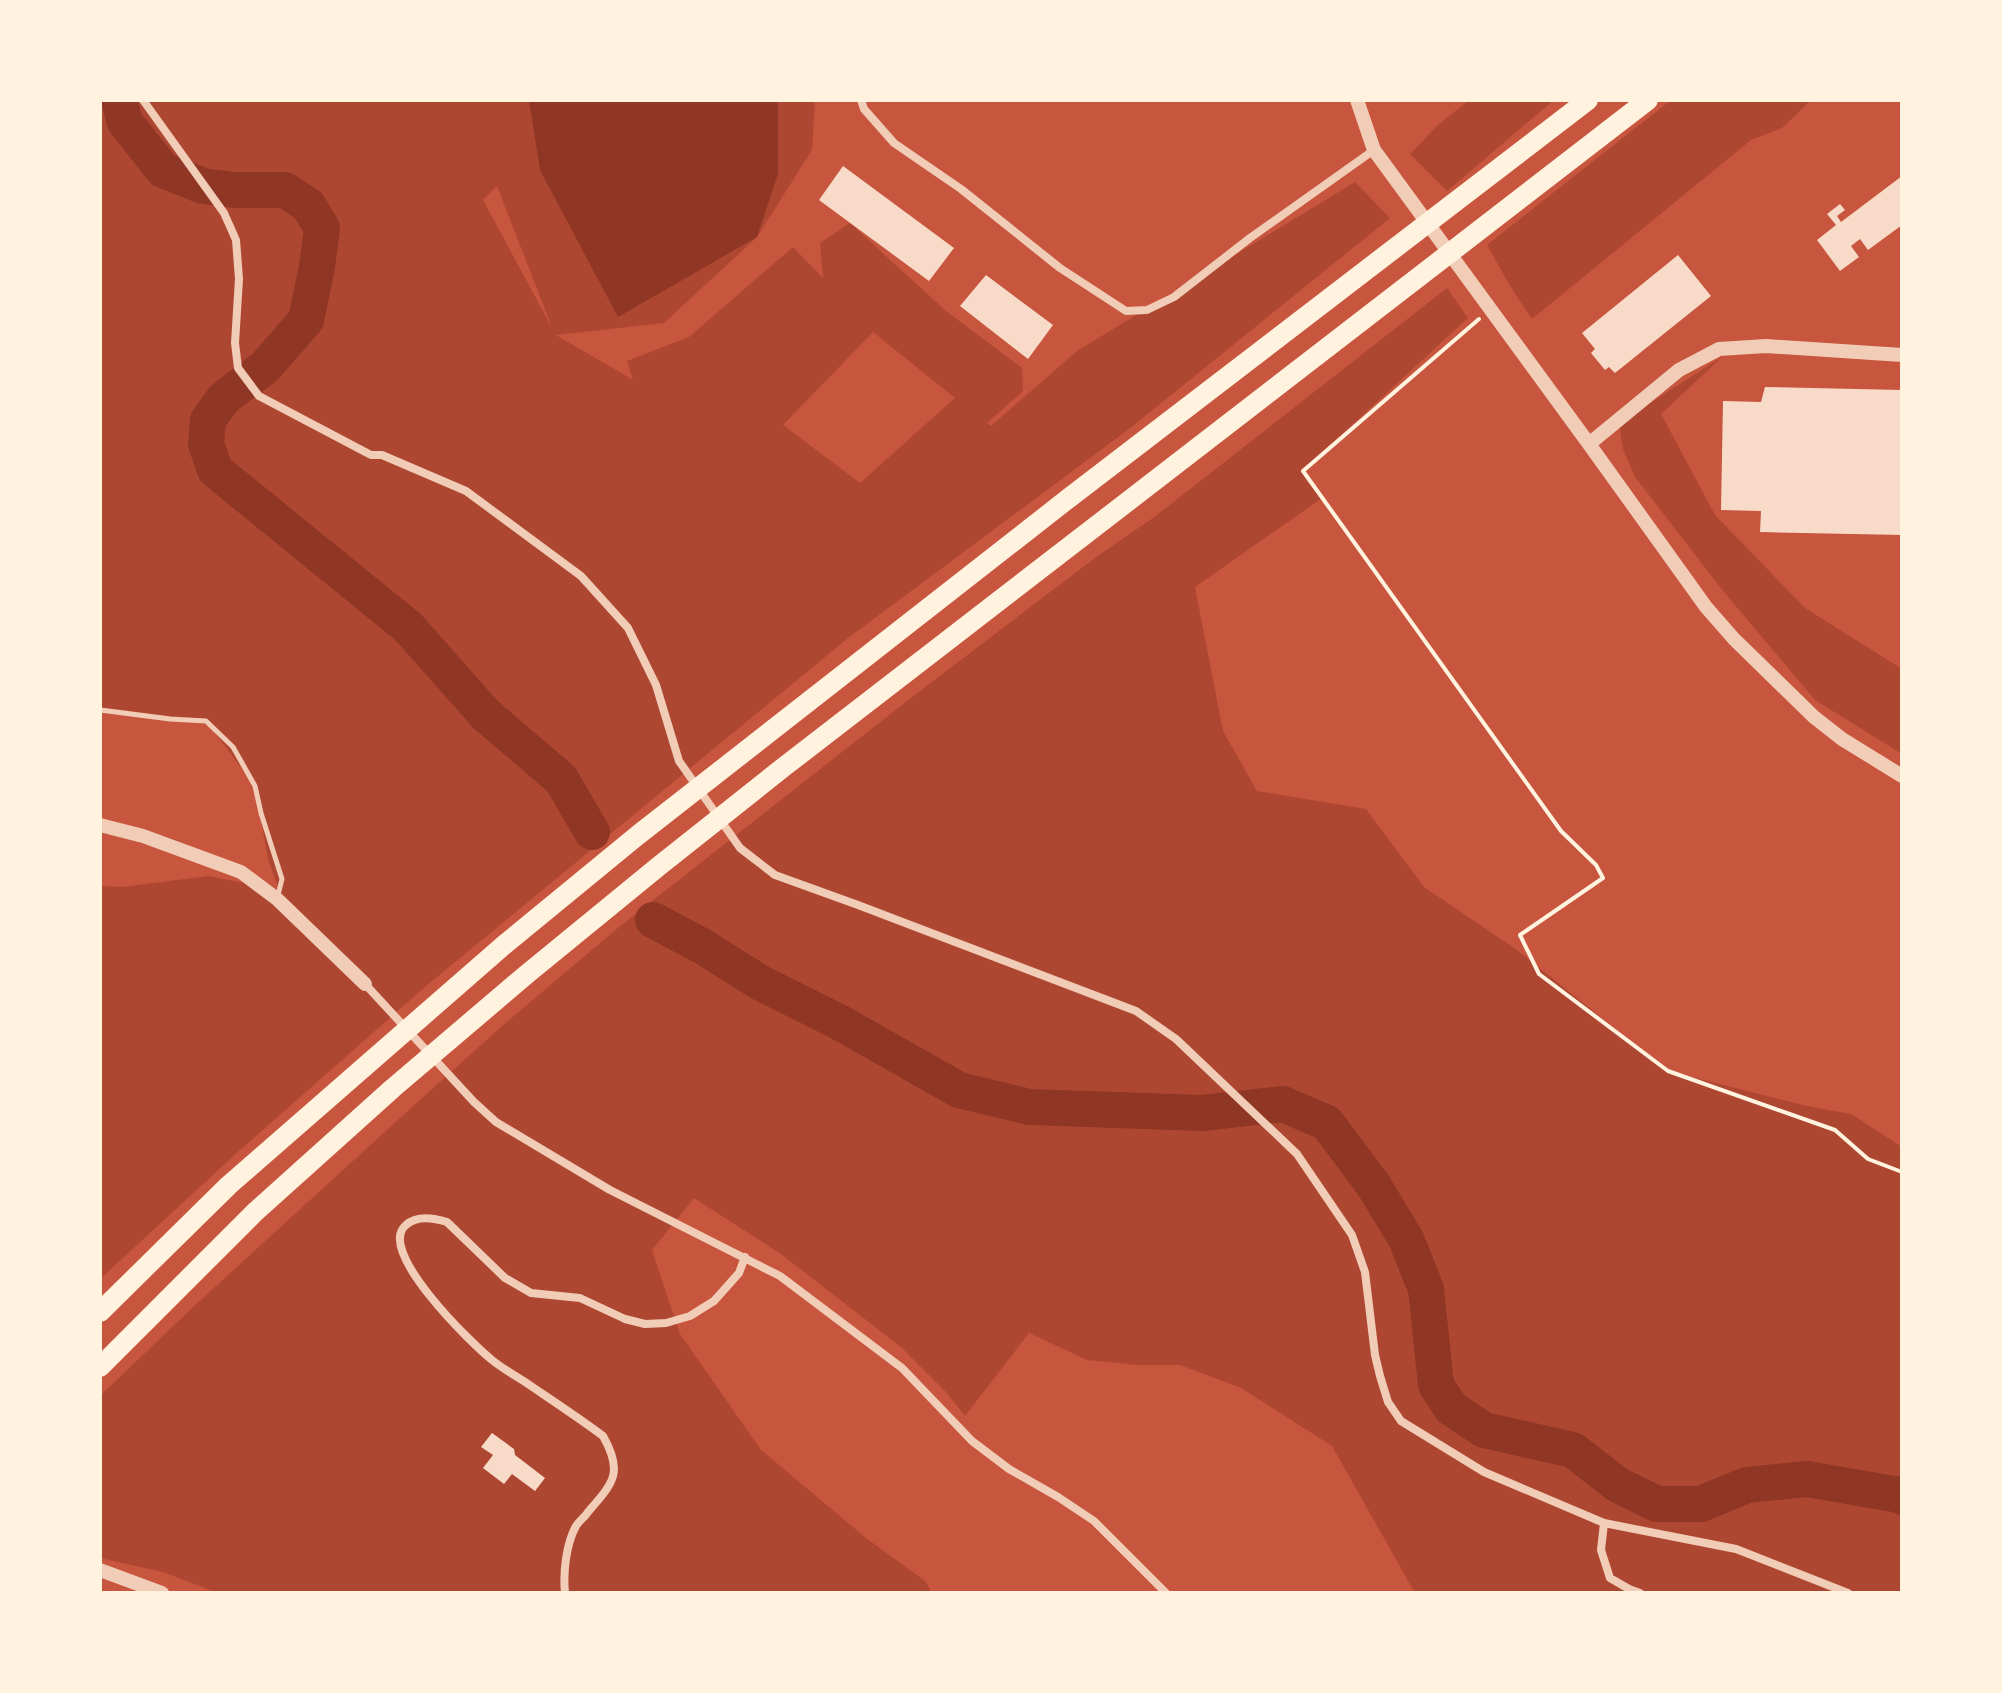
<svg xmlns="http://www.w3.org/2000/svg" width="2002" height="1693" viewBox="0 0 2002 1693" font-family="'Roboto Condensed',sans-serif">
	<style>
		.green { fill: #ae4732; fill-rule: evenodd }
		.water { fill: #8f3625 }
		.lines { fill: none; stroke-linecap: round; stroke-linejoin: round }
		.river { stroke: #8f3625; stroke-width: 36 }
		.building { fill: #f7dbc8 }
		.path { stroke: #fff3e0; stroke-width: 4 }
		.service { stroke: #f1ccb7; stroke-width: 5 }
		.minor { stroke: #f1ccb7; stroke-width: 8 }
		.tertiary { stroke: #f1ccb7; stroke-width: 14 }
		.motorway { stroke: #fff3e0; stroke-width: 20 }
	</style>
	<rect width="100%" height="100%" fill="#c8553d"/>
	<path class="green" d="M100,100H815L812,150L757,237L664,323L556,335L633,380L627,361L689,337L793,247L823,278L820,243L850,223L946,311L1022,368L1023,391L987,423L991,426L1077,351L1355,182L1390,218L1129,429L848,638L426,986L240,1150L100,1279V886L122,887L209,876L279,890L268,859L255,786L206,721L100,707ZM497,186L551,325V326L483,200ZM873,332L955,398L860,483L783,425Z
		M1469,100H1554L1447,191L1410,154L1438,125Z
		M1671,100H1811L1782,128L1751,140L1532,319L1510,286L1487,245Z
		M1447,288L1468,318L1303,470L1322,498L1195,587L1223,731L1257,791L1366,809L1424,887L1517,950L1668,1071L1807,1106L1851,1114L1902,1147V1593H1415L1332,1446L1241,1388L1180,1365H1138L1087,1360L1029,1333L965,1416L945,1391L901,1347L781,1254L694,1198L652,1250L680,1334L761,1450L866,1538L925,1581L932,1593H218L163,1572L100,1558V1396L192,1308L400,1118L502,1026L619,927L907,701L1099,555L1153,518Z
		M1722,357L1661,414L1715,515L1805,608L1902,669V754L1815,700L1724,592L1635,477L1623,449L1619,423Z"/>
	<path class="water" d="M529,100H776L778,107V174L757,237L618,317L540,170Z"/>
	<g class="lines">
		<path class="river" d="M119,100L125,122L163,170L203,186L234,190H285L308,205L322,228L317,267L306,320L265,367L224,398L208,420L206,444L215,470L408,627L486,715L561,779L592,832
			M653,920L702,946L761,983L839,1022L959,1090L1029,1107L1202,1113L1283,1104L1327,1123L1374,1186L1406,1239L1426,1289L1436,1385L1451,1408L1484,1430L1573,1450L1618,1485L1657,1504H1701L1747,1485L1807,1479L1894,1494L1902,1497"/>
	</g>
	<path class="building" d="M843,166L954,248L929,281L819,200Z
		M1902,176V225L1868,250L1860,239L1851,246L1859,257L1840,271L1817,240L1836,225L1827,214L1840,204L1845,210L1837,216L1841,222Z
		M1678,255L1711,296L1615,373L1609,367L1605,370L1591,353L1595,349L1582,333Z
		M986,275L1053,325L1028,359L960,306Z
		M1765,387L1902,390V535L1760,532L1761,511L1721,510L1723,401L1761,402Z
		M492,1433L514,1449L515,1455L545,1478L535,1491L512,1474L504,1484L483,1468L493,1455L481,1447Z"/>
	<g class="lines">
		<path class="path" d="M1479,319L1303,471L1561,831L1596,865L1603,878L1520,935L1539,974L1668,1071L1835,1130L1868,1159L1902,1172"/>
		<path class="service" d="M100,710L170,719L206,721L233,747L255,786L261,813L282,879L278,895"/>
		<path class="minor" d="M143,100L224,213L236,240L239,279L235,343L238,368L259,396L371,455H382L466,491L581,576L628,628L656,685L679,761L740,848L775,875L858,905L1136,1011L1176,1039L1297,1154L1352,1235L1365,1272L1375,1355L1380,1376L1388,1402L1401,1421L1484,1472L1604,1523L1736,1549L1848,1593
			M861,100L864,109L894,143L961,189L1060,268L1126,311L1147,310L1174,297L1250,238L1374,150
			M365,984L474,1102L496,1122L610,1190L780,1276L902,1368L972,1441L1009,1469L1058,1497L1094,1521L1166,1593
			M1604,1523L1601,1550L1610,1578L1629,1589L1640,1593
			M565,1593C563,1573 566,1544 576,1526C579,1521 585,1517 588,1512C613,1483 624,1473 603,1436C579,1418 553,1401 528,1384C516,1376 503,1369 492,1360C472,1344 375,1250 406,1225C417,1215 434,1218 447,1222L505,1278L531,1293L580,1298L625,1319L645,1324L666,1323L690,1316L714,1301L739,1273L745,1257"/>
		<path class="tertiary" d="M1357,100L1374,150L1589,444L1706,607L1734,639L1814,717L1842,739L1902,776
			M1589,444L1679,370L1719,349L1766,346L1902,355
			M100,825L143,836L241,872L277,899L365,984
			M100,1570L162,1593"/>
		<path class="motorway" d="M100,1312L229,1185L504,945L638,835L1069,498L1588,100
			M100,1367L255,1212L393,1088L527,974L659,866L785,766L1648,100"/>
	</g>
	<rect width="2002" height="1693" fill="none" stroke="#fff3e0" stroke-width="204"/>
</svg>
